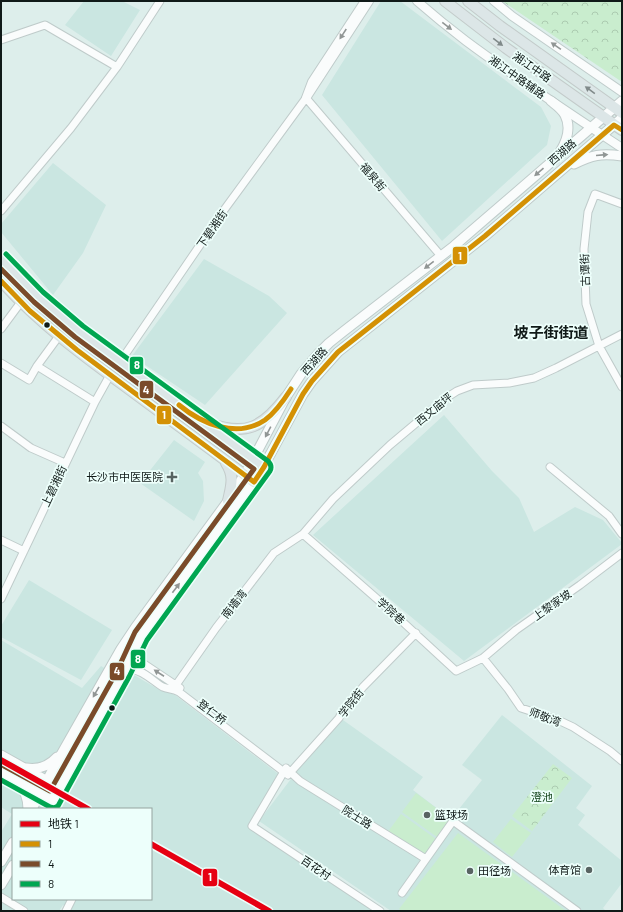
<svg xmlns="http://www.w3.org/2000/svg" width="623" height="912" viewBox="0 0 623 912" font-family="Barlow,'Noto Sans SC',sans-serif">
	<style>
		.built { fill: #cae6e1; fill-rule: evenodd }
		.park { fill: url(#park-crowns) }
		.pitch { fill: #c9edce }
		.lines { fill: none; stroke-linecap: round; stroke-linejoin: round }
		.minor-casing { stroke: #bfcbca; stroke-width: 9 }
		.tertiary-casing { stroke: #bfcbca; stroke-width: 10 }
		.secondary-casing { stroke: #bfcbca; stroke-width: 11 }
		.primary-casing { stroke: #c3cbca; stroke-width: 12 }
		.minor { stroke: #fafcfc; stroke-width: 7 }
		.tertiary { stroke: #fafcfc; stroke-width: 8 }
		.secondary { stroke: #fafcfc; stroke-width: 9 }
		.primary { stroke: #dce6e7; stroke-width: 10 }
		.bus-1-casing { stroke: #edfffb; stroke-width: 8 }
		.bus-2-casing { stroke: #edfffb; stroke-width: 8 }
		.bus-3-casing { stroke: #edfffb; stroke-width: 8 }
		.bus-1 { stroke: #d49104; stroke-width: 5 }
		.bus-2 { stroke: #7a4b2a; stroke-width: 5 }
		.bus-3 { stroke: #00a651; stroke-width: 5 }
		.metro-1-casing { stroke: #edfffb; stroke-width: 9 }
		.metro-1 { stroke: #e60012; stroke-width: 6 }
		.oneway { fill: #919695 }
		.oneway2 { fill: #808a8a }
		.bus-dot { fill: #101a18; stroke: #edfffb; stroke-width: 1.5 }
		.poi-dot { fill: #586462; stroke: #edfffb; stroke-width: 1.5 }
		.labels { text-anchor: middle; stroke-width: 3.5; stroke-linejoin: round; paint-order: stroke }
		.street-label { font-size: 11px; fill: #101a18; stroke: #edfffb }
		.poi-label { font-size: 11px; fill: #101a18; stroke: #edfffb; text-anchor: end }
		.park-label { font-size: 11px; fill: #083b0f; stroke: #edfffb }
		.district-label { font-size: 15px; font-weight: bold; fill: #101a18; stroke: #edfffb }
		.line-badge { stroke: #edfffb; stroke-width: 1.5 }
		.badge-label { font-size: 11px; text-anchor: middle; font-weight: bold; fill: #fff }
	</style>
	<defs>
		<pattern id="park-crowns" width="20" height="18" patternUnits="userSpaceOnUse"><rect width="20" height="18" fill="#c9edce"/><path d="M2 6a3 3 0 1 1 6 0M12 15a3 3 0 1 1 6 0" fill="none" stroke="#accbb0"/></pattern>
	</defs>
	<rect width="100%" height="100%" fill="#ddeeeb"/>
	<path class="built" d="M84,1H122L140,10L111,56L65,25Z
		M381,1H400L541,107L551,126L547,145L442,241L322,95Z
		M53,163L106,205L83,253L53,295L1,232V224Z
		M204,259L269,296L287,313L205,405L132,356Z
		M444,415L492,471L519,498L534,532L575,507L603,520L622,543V544L464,661L313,535Z
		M174,440L205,462L198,473L203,481L204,501L194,521L140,483Z
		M29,580L112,630L81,680L1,637V626Z
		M1,640L82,688L101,666L119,677L134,675L158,689L175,695L281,776L253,826L380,911H71L63,905L59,911H1V832L12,814L1,807ZM13,809H151V899H13Z
		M502,715L592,786L576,808L585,815L578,825L622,861V883L603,908L606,911H391L259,821L297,771L343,720L423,777L413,790L451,819L482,780L462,765Z"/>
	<path class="park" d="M502,1H622V82Z
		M553,764L572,778L532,831L512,816Z"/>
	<path class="pitch" d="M416,793L451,819L437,837L402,812Z
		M401,814L436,839L422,857L387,833Z
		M511,819L531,833L512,857L493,842Z
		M458,833L566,911H402L399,909Z"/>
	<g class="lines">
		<defs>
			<path id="minor" d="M1,40L45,25L117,67
				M622,204L595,194L588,212L584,249L586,304L599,346L622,387
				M1,211L71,128L117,67L160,1
				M1,329L21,302
				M120,362L224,210L306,98L441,256
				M1,363L29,380L37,366L59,336
				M37,366L95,402
				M1,426L31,448L65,463
				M550,467L609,516L622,534
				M303,534L392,612L456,671L483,658L516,630L580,585L622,553
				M1,540L24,551
				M1,599L95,402L110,375
				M133,651L138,659L141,662L180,688
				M483,658L508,689L521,708L558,720L573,727L610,751L622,761
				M123,674C126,673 129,671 132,670C142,669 155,683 163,687C168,689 174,689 179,692L288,775L339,718L341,714L363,687L416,633
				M176,685L216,628L274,553L303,534L333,499L390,445L446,398L457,391L473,385L509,383L534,378L556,368L622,334
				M286,768L252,826L380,911
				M287,769L300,781L426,859
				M402,893L453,821L577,911
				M1,897L24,911
				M66,911L72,899"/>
			<path id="tertiary" d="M365,1L312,82L306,98L369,1
				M417,1C433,15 449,28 466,41C517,79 569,113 622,148
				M494,1L512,16L622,92"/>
			<path id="secondary" d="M551,101C556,105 562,109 565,115C571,127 567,141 560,152
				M574,164C592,155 601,153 622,156
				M1,755L60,788
				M26,768C38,770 48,767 57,757
				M1,772L53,801
				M18,783C25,790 28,799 28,809
				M32,809L54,767L121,649L135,628L228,501L248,469L286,397L301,374L318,354L329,343L344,331L454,246L622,101
				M48,809L123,674L141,636L259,474L271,453L303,394L312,381L338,352L485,236L622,118
				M1,862L13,842
				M1,885L13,865"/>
			<path id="primary" d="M445,1L506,48L622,130
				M468,1L500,26L622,113
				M1,259C25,285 51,310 79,332L264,467
				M1,281C39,323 81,354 126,387C169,419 212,450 254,482
				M209,423C246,437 263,427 286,397
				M226,463C235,477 231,486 228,501"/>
		</defs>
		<use href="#minor" class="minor-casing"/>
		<use href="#tertiary" class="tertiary-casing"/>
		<use href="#secondary" class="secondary-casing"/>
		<use href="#primary" class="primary-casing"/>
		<use href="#minor" class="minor"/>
		<use href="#tertiary" class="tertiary"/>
		<use href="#secondary" class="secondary"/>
		<use href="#primary" class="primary"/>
		<defs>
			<path id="bus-1" d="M1,281L30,311L77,350L254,482L264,467L303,394L312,381L338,352L485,236L614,125L622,130
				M179,405C202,424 237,439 265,420C276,412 284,400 291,389"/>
			<path id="bus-2" d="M1,269L34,302L75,337L254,469L135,632L117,671L50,791L4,766"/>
			<path id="bus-3" d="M1,780L50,807L54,808L58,806L129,677L147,640L270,471C272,467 271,464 268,461L83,326L43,292L6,254"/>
		</defs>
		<use href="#bus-1" class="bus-1-casing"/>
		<use href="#bus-2" class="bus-2-casing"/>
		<use href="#bus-3" class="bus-3-casing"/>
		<use href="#bus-1" class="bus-1"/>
		<use href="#bus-2" class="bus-2"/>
		<use href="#bus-3" class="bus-3"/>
		<defs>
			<path id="metro-1" d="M1,760L88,809
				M151,844L269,911"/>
		</defs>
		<use href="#metro-1" class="metro-1-casing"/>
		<use href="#metro-1" class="metro-1"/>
	</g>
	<defs><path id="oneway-solid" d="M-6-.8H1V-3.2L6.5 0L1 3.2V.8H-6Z"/></defs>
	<g class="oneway">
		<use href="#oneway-solid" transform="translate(447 26) rotate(38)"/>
		<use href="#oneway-solid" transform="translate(343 34) rotate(123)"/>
		<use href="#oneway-solid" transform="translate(556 46) rotate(-145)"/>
		<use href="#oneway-solid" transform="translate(602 155) rotate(-5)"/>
		<use href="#oneway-solid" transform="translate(539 172) rotate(139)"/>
		<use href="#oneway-solid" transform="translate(429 265) rotate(142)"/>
		<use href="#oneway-solid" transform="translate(268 432) rotate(118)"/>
		<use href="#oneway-solid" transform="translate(176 588) rotate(-53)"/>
		<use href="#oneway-solid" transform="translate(159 673) rotate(-147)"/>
		<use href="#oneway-solid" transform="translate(96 692) rotate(120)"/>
	</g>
	<g class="oneway2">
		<use href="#oneway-solid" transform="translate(498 42) rotate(37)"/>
		<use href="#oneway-solid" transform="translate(590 90) rotate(-144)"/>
	</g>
	<g class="bus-dot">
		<circle cx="47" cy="325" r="3.5"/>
		<circle cx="112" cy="708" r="3.5"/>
	</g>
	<g class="poi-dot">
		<path d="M170 471h4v4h4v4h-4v4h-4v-4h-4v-4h4z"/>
		<circle cx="427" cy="815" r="4"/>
		<circle cx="589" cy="870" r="4"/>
		<circle cx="470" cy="871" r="4"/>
	</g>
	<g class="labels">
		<g class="street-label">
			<text transform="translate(532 67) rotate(35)" y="4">湘江中路</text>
			<text transform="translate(517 77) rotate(35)" y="4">湘江中路辅路</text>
			<text transform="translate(562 152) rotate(-41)" y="4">西湖路</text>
			<text transform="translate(373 177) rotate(50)" y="4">福泉街</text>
			<text transform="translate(212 229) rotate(-55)" y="4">下碧湘街</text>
			<text transform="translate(585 270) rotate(-92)" y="4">古谭街</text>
			<text transform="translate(314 361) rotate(-49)" y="4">西湖路</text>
			<text transform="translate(434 409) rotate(-39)" y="4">西文庙坪</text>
			<text transform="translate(54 486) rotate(-65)" y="4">上碧湘街</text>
			<text transform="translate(234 604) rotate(-52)" y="4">南墙湾</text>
			<text transform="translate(552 605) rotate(-35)" y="4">上黎家坡</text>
			<text transform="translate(391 611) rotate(42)" y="4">学院巷</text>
			<text transform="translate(351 703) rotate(-52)" y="4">学院街</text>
			<text transform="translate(212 712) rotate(37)" y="4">登仁桥</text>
			<text transform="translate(545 717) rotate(20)" y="4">师敬湾</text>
			<text transform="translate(357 817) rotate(32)" y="4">院士路</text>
			<text transform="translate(316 868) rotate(34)" y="4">百花村</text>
		</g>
		<g class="poi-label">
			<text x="163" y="481">长沙市中医医院</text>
			<text x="435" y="819" text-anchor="start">篮球场</text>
			<text x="581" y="874">体育馆</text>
			<text x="478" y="875" text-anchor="start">田径场</text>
		</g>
		<g class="park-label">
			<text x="542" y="801">澄池</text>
		</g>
		<g class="district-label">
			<text x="551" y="338">坡子街街道</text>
		</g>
	</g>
	<g class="line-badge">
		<rect x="452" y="246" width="16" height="19" rx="4" fill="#d49104"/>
		<rect x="129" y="356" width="15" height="19" rx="4" fill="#00a651"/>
		<rect x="139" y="380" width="15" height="19" rx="4" fill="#7a4b2a"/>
		<rect x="156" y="405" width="16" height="20" rx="4" fill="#d49104"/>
		<rect x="130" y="649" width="16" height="20" rx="4" fill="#00a651"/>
		<rect x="109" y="662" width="16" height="19" rx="4" fill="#7a4b2a"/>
		<rect x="202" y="868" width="16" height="19" rx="4" fill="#e60012"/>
	</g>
	<g class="badge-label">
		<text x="460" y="260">1</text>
		<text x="137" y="369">8</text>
		<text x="146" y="394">4</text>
		<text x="164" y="419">1</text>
		<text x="138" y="663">8</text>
		<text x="117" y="675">4</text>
		<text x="210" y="881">1</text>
	</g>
	<rect width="623" height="912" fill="none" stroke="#101a18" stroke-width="4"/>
	<rect x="12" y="808" width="140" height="92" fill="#edfffb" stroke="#95a3a0"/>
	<rect x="20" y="821" width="20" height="6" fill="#e60012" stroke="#95a3a0"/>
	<text x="48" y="828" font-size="12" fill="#101a18">地铁 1</text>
	<rect x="20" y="841" width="20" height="6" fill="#d49104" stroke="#95a3a0"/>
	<text x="48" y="848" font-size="12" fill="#101a18">1</text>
	<rect x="20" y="861" width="20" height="6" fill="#7a4b2a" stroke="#95a3a0"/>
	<text x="48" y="868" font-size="12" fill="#101a18">4</text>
	<rect x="20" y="881" width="20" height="6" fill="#00a651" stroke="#95a3a0"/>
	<text x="48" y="888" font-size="12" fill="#101a18">8</text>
</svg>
